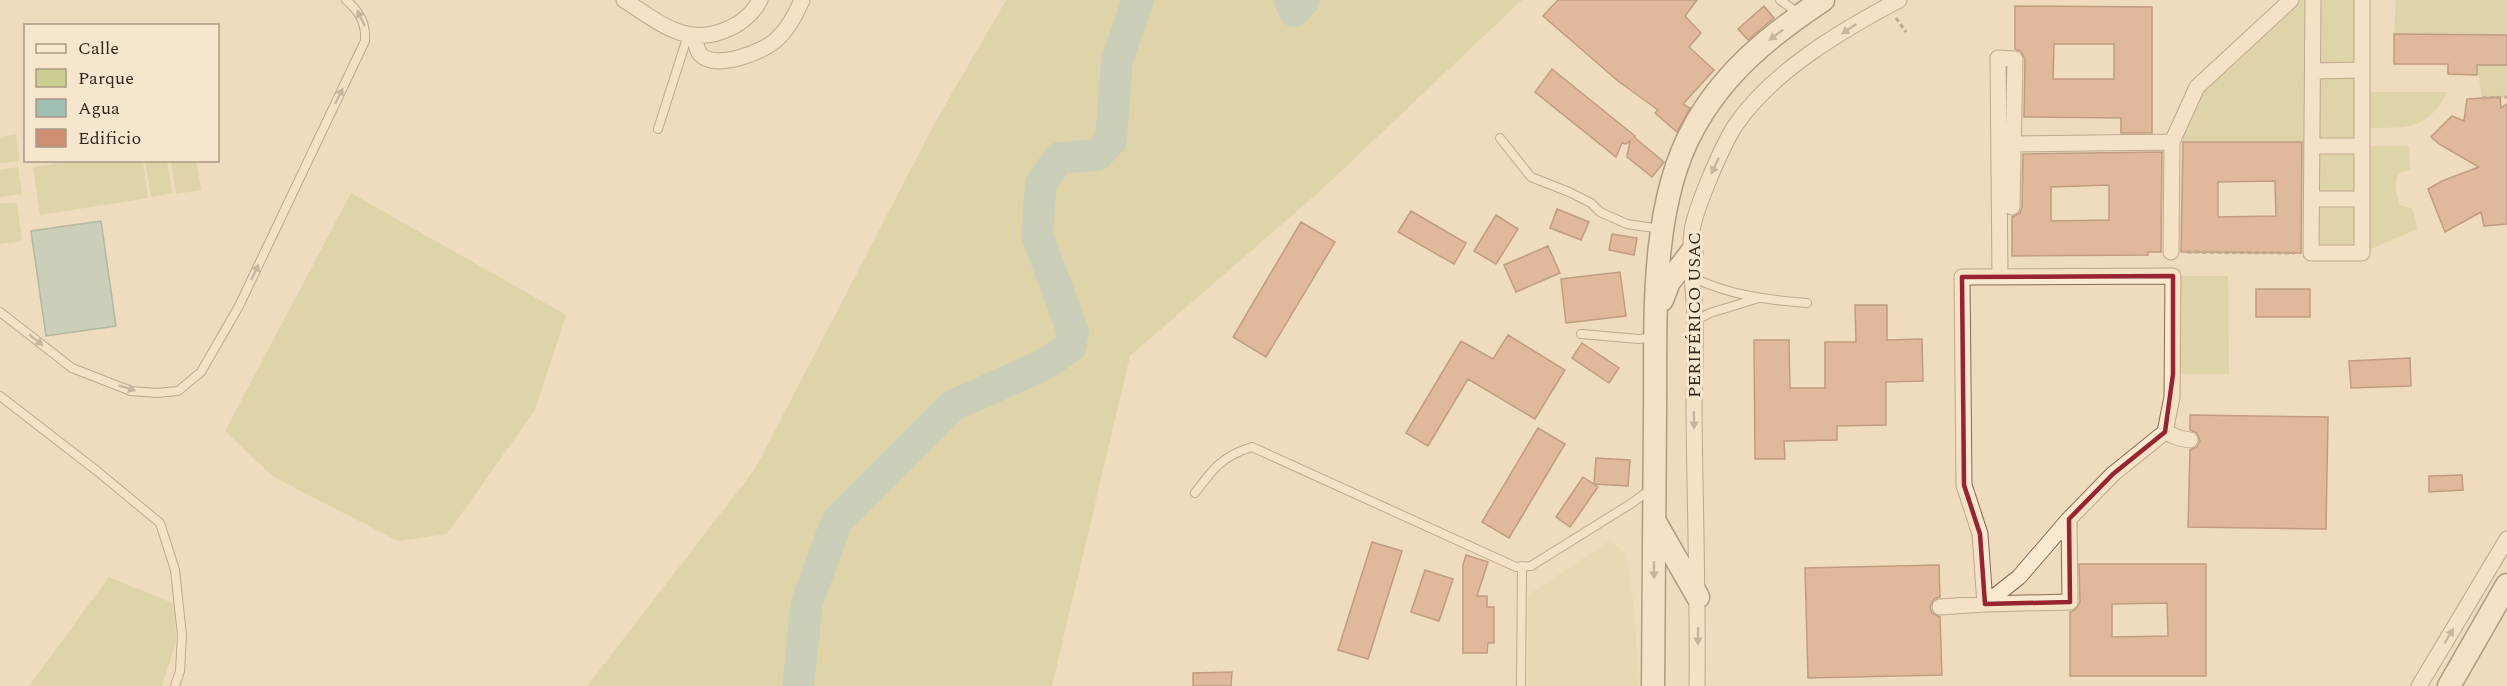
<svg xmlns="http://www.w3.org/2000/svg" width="2507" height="686" viewBox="0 0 2507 686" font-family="Spectral,serif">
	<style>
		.farmland { fill: #e4d5ab }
		.green { fill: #cccd91 }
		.water { fill: #a1c0b4; stroke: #698e81; stroke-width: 1.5 }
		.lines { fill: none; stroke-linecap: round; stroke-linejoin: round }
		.river { stroke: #a1c0b4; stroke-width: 32 }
		.building { fill: #ce8f72; stroke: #87523b; stroke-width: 1.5; fill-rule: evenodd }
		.lane-casing { stroke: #876b56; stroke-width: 10 }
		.street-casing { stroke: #876b56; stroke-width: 17 }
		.secondary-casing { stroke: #694c3a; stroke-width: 25 }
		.path { stroke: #876b56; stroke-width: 3; stroke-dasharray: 4.5 3; stroke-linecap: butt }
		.lane { stroke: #fae9d1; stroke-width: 8 }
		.street { stroke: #fae9d1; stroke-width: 15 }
		.secondary { stroke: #fae9d1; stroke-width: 22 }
		.oneway { fill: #988776 }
		.marked { fill: none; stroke: #972531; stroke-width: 4.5; stroke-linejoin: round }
		.labels { text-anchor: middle; stroke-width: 6; stroke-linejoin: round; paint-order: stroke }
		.street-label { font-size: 18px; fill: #36251b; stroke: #f6e6cd }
	</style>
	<rect width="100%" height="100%" fill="#efdbbd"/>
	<path class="farmland" d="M1609,541L1627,554L1635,616L1638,686H1528V595Z"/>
	<path class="green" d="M1006,0H1522L1319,192L1130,356L1052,686H587L755,469L936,121Z
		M2291,0H2362L2361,92H2447C2426,134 2402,127 2361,128L2362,146H2409L2410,170L2398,173L2395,187L2400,205L2413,209L2417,229L2362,253H2311L2312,142H2172L2197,87Z
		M2396,0H2507V35L2394,34Z
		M2477,65H2507V97L2482,98Z
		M16,134L19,161L0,163V137Z
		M76,161H143L148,198L40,215L33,167Z
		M145,161H167L172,193L151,197Z
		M171,161H196L201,190L176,194Z
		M18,167L22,194L0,197V170Z
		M351,193L566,315L535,410L447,534L398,541L272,476L225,431Z
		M17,202L22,241L0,244V204Z
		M2173,276H2228L2229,374H2173Z
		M109,577L175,604L176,642L162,686H29Z"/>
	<path class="water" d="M101,221L116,326L46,336L31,231Z"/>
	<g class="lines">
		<path class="river" d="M1290,0L1294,11L1304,0
			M798,686L807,602L837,521L952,406L1043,365L1070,347L1073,332L1037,235L1041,183L1059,158L1097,155L1111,140L1117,60L1138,0"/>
	</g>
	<path class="building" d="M1558,0H1697L1685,16L1701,33L1689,47L1714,70L1683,104L1690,108L1677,132L1655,113L1658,110L1618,81L1543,16Z
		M1764,6L1774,18L1748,40L1738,29Z
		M2015,6L2152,7V133H2121V118L2024,117L2025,59L2021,51L2015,49ZM2054,44H2114V79H2053Z
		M2394,34L2507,35V65H2477V75L2448,74V64H2394Z
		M1552,69L1635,136L1634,137L1664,162L1652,177L1627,157L1630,141L1626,144L1622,143L1616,157L1535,92Z
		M2500,97L2501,108L2507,104V224L2484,226L2481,212L2445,232L2428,189L2442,181L2479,167L2439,144L2431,137L2452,116L2464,121L2467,99Z
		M2183,142H2302L2301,253L2181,252ZM2275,181L2276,216L2218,217V182Z
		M2162,152L2161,252H2148V255L2012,256V217L2020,213L2022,207L2023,154ZM2109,185V220L2051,221V187Z
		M1557,209L1589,222L1581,240L1550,228Z
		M1411,211L1466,243L1454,264L1398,232Z
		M1496,215L1518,229L1496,264L1474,251Z
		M1301,222L1335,242L1266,357L1233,337Z
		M1612,234L1637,238L1634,255L1609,250Z
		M1548,246L1560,273L1516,292L1504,265Z
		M1620,272L1626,316L1566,323L1561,279Z
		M2256,289H2310V317H2256Z
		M1855,305H1887V340L1922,339L1923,381L1886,382V425L1837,426V440L1784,441L1785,459H1755L1754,340H1789L1790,388H1825V342H1856Z
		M1508,335L1565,370L1535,419L1468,379L1428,446L1406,433L1461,341L1493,359Z
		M1582,343L1619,368L1609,383L1572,358Z
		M2410,358L2411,386L2351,388L2349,361Z
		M2190,415L2328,417L2326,529L2188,527L2190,450L2197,447L2200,441L2197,433L2190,430Z
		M1538,428L1565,444L1509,538L1482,522Z
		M1596,458L1630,460L1628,486L1594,484Z
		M2462,475L2463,490L2429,492V476Z
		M1583,477L1598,487L1570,527L1556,517Z
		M1372,542L1402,551L1368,659L1338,650Z
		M1466,555L1488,562L1477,596H1487V607H1494V643H1488L1487,653H1463V565Z
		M2079,564H2206V676H2070V612L2075,610L2080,602ZM2167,603L2168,636L2112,637V604Z
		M1939,565L1940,597L1934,599L1930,607L1932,613L1940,617L1942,675L1808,678L1805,568Z
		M1425,570L1453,579L1439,621L1411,612Z
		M1232,672L1231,686H1193V673Z"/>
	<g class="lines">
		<defs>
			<path id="lane" d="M1780,0L1798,13
				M658,129L688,35
				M1500,138L1531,177L1569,192L1591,203L1600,212L1627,224L1661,229
				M1694,278C1729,295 1768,300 1807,303
				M0,312L72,368L131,391L157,393L178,391L201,372L239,306L365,41C366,23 360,12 346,0
				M1695,321L1710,313L1759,298
				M1581,334L1639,339L1654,337
				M0,396L97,471L160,523L175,570L182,635L180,671L175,686
				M1195,493C1213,469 1222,456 1252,447L1516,567L1531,566L1632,503L1651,489
				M1521,686L1522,566"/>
			<path id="street" d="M624,0C659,22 687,49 730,28C742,23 754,12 760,0
				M2313,0L2311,253H2362V199
				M694,37C696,42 697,51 700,54C715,71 764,52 777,39C789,28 796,14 802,0
				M2313,71L2362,70
				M2012,144L2172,142
				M2312,146H2361
				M2312,199H2362V0
				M2171,252L2172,142L2197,87L2291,0
				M2000,276L1998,58L2015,59L2012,207
				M2165,432L2179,438L2190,440
				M1940,607L1985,604L2019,577L2069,519L2113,474L2165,432L2172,397L2173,276L1962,277L1964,485L1980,534L1985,604L2070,602L2069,519
				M1697,686C1698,595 1695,504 1694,413C1694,383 1696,352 1695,322C1695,292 1688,261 1692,231C1695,209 1722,146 1735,126C1771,72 1842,30 1899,0
				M2419,686L2507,539"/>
			<path id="secondary" d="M1662,300L1669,282L1691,253
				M1655,522L1698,597
				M1653,686C1654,595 1654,505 1655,414C1656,325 1649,209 1693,129C1723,73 1770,35 1823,0
				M2449,686L2507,585"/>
		</defs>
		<use href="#lane" class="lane-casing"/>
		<use href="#street" class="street-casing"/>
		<use href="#secondary" class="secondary-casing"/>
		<path class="path" d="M1896,18L1906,32
			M2482,98L2507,97
			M2187,252L2294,253"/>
		<use href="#lane" class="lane"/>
		<use href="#street" class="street"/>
		<use href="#secondary" class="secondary"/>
	</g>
	<defs><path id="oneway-solid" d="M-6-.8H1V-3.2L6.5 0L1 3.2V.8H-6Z" transform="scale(1.5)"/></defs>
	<g class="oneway">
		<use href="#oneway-solid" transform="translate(361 18) rotate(-116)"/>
		<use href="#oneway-solid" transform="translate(1849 29) rotate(146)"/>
		<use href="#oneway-solid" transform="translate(1776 35) rotate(143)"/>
		<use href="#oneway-solid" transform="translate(339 96) rotate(-64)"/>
		<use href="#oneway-solid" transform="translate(1715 166) rotate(115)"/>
		<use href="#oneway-solid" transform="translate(255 272) rotate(-65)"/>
		<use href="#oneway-solid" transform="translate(36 340) rotate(38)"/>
		<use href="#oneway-solid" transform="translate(127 388) rotate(17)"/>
		<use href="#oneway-solid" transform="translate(1694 420) rotate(89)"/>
		<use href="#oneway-solid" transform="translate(1654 570) rotate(90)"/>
		<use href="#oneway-solid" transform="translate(1698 636) rotate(91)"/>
		<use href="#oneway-solid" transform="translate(2449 636) rotate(-59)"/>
	</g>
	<path d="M0 0H2507V686H0ZM2173,276V374L2165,432L2113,474L2069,519L2070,602L1985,604L1980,534L1964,485L1962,277Z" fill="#efdbbd" fill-opacity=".55" fill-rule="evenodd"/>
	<path class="marked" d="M2173,276V374L2165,432L2113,474L2069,519L2070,602L1985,604L1980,534L1964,485L1962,277Z"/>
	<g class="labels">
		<g class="street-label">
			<text transform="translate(1694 315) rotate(-90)" y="6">PERIFÉRICO USAC</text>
		</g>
	</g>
	<rect x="24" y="24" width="195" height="138" fill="#f6e6cd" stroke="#a99986" stroke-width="1.5"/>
	<rect x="36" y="44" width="30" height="9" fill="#fae9d1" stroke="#a99986" stroke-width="1.5"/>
	<text x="78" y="54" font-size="18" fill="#36251b">Calle</text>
	<rect x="36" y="69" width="30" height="18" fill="#cccd91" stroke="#a99986" stroke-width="1.5"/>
	<text x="78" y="84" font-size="18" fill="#36251b">Parque</text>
	<rect x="36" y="99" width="30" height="18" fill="#a1c0b4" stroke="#a99986" stroke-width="1.5"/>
	<text x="78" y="114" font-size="18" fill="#36251b">Agua</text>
	<rect x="36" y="129" width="30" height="18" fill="#ce8f72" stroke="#a99986" stroke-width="1.5"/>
	<text x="78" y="144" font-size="18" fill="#36251b">Edificio</text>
</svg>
